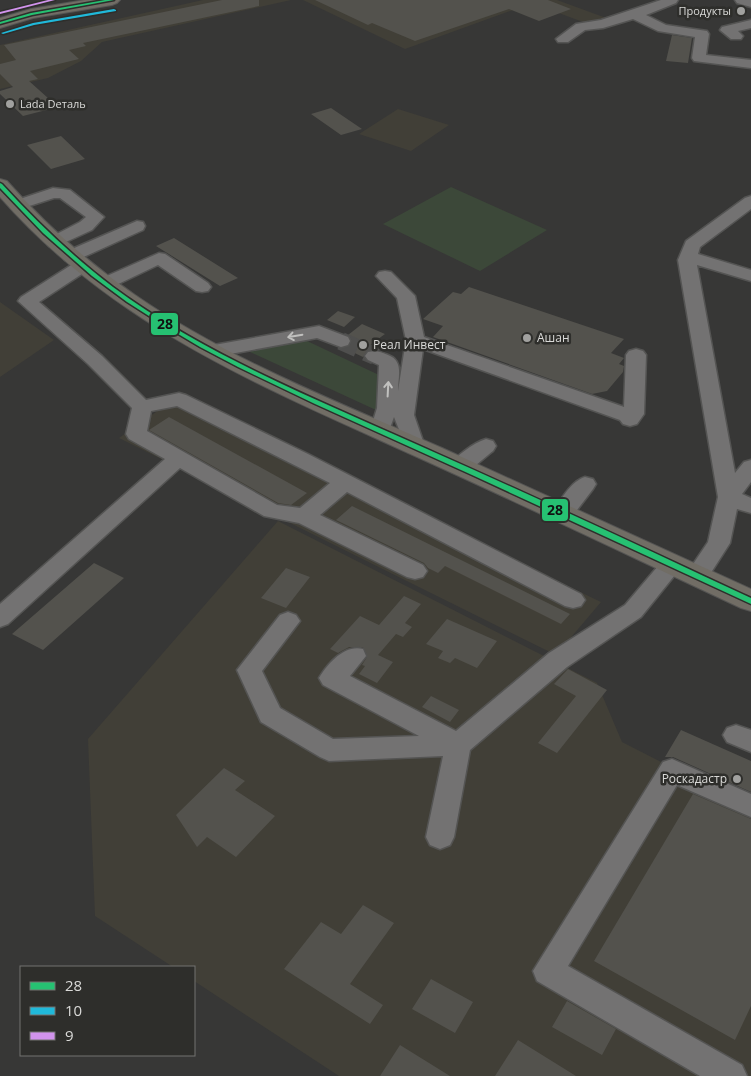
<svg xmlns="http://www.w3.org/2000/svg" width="751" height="1076" viewBox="0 0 751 1076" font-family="'Open Sans',sans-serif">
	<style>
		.built { fill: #413f37 }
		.green { fill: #3c4839 }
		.building { fill: #53524d }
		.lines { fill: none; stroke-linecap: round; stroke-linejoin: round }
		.minor-tunnel { stroke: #4f4f4e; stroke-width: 18; stroke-dasharray: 18 9; stroke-linecap: butt }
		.minor-casing { stroke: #545453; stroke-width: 3 }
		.major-casing { stroke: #545453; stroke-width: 2 }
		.minor { fill: #737272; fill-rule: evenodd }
		.major { fill: #716d65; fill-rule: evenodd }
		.bus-1-casing { stroke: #2e2e2b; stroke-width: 3 }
		.bus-2-casing { stroke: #2e2e2b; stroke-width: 3 }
		.bus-3-casing { stroke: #2e2e2b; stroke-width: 3 }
		.bus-1 { fill: #26c172; fill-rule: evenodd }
		.bus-2 { fill: #20b9da; fill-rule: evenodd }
		.bus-3 { fill: #d193ec; fill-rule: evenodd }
		.oneway { stroke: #c0c0be }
		.poi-dot { fill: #a1a19f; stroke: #2e2e2b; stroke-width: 2 }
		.labels { text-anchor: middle; stroke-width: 5; stroke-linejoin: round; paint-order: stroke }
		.far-poi-label { font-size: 11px; fill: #dadad8; stroke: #2e2e2b; text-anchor: end }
		.poi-label { font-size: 12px; fill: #dadad8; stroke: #2e2e2b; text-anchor: start }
		.line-badge { stroke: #2e2e2b; stroke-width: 2 }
		.pale-badge-label { font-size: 14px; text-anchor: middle; font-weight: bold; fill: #111 }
	</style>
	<rect width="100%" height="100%" fill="#373736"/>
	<path class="built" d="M203,0H291L102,42L81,61L48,78L0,89V45Z
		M303,0H557L609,19L591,25L532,3L405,49Z
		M398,109L449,125L411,151L359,134Z
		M0,302L54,340L0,377Z
		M176,398L601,602L556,655L119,438Z
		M278,521L597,683L622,742L751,808V1076H339L194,981V967H173L95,916L88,739Z"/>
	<path class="green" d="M451,187L547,230L480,271L383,224Z
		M305,340L379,375V407L376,410L250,352L254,349Z"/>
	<path class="building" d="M222,0H259V6L83,43L86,46L69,50L79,59L30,71L38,79L29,81L58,107L23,116L0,94V91L13,87L0,74V64L16,60L4,45Z
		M315,0H548L571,9L539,21L509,9L415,41L372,23L368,25Z
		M672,35L692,38L688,63L666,61Z
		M331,108L362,129L341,135L311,114Z
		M61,136L85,159L51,169L27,145Z
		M174,238L238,278L220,286L156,246Z
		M469,287L624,339L611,353L624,358L619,364L624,366L623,372L607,391L592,394L433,337L443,326L423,319L453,292L461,294Z
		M338,311L355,317L344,327L327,320Z
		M362,324L385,334L370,345L381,350H368L363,357L344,348L349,347L352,342L348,335Z
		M169,417L307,493L291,505L278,503L149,430Z
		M352,506L570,614L561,624L445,566L438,573L428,568L424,563L336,520Z
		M94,563L124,578L43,650L12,634Z
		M286,568L310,577L286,608L261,598Z
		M404,596L421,604L405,623L412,627L403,637L396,634L378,655L393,662L377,683L359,674L365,666L362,665L367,657L363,647H349L338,653L330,649L360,616L379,625Z
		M447,619L497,641L477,668L455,658L450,663L438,658L443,651L426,644Z
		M568,669L607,690L557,753L538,743L576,696L554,684Z
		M431,696L459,710L450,722L422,707Z
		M681,730L751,761V792L673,757H665Z
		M224,768L245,781L235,790L275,816L236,857L207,837L197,847L176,815Z
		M693,794L751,819V1006L735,1040L594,961Z
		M363,905L394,923L350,984L383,1005L370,1024L284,969L321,922L341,934Z
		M431,979L473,1002L455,1033L412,1009Z
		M567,1001L616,1029L602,1055L552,1027Z
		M518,1040L576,1076H495Z
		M400,1045L450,1076H380Z"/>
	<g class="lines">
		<path class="minor-tunnel" d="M341,341L375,356"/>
		<defs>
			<path id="minor" d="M661,0H678L676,3L646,15L666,25L707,31L709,34L706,55L751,60V68L694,61L692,58L695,37L658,31L633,19L603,28L585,30L568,42H558L556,39L576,24L601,20Z
				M735,0H751V7L737,3Z
				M751,20V28L738,31L743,36L741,39H731L720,30L722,27Z
				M53,188L70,190L104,217L92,230L55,247L49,246L46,242L49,238L80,222L86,217L60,198H54L17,210L11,208L9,205L11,202Z
				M751,196V209L700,247L698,254L751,270V281L697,265L735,473L744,462L751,460V482L742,494L751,498V513L737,509L730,543L705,582L697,584L689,582L685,576L708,542L718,497L678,260L686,241L745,198Z
				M137,221L143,222L145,226L143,230L77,260L71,261L65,260L62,256L65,252Z
				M159,253L165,254L208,283L211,287L208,291L202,292L196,291L158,265L112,287L106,288L100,287L97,283L100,279Z
				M82,261L88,262L91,266L88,270L39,302L102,356L146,400L179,393L186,395L308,454L581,594L585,600L581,606L573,608L565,606L347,492L320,515L423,565L427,571L423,577L415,579L407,577L299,523L264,516L180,468L8,624L0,627V604L165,459L129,439L126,434L132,408L88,364L18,301L21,297L76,262ZM177,406L330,483L300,508L277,505L147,431L151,411Z
				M385,271L391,272L415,296L424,337L624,407L626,355L629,351L636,349L643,351L646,355L644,414L637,424L630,426L623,424L620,420L423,349L414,415L425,447L422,452L415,454L408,452L394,417L387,436L380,437L373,436L370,431L377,408L379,365L368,360L365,356L368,352C376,350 381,352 388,355C404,361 398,376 398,391L406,340L397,298L376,276L379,272Z
				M319,326L348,337L350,341L348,345L341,347L317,338L214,357L207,355L204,351L207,347L214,345Z
				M486,439L493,441L496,446L493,451C481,460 468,476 452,472L448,467C456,456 473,443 486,439Z
				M585,477L593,479L596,484L593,489L571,518L563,520L555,518L552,513C560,501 571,481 585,477Z
				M672,557L680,559L683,565L641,617L567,667L470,750L454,837L450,845L440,849L430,845L426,837L443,756L329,761L320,757L261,722L237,670L280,615L288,612L296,615L300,621L262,671L280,708L333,739L419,736L323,685L319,678C328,663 345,644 363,649L366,656L350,676L456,731L549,653L625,605L664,559Z
				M736,725L751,730V752L727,742L723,735L727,728Z
				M672,759L751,794V817L677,785L568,966L742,1065L747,1076H700L537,981L533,971L663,762Z"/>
			<path id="major" d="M85,0H120L117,3L112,5L33,18L0,28V18L31,9Z
				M0,179L7,181C45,224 87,262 135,295C229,360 338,402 442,448C545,495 648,542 751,589V611L741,608C636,559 532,509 426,461C270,390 116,329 0,197Z"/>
		</defs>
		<use href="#minor" class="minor-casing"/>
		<use href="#major" class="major-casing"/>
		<use href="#minor" class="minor"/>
		<use href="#major" class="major"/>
		<defs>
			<path id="bus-1" d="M105,0H114L32,15L0,24V22L31,13Z
				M0,183L2,184C36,221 72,256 113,287C209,358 328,404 436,453C542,500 646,549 751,598V604L472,475L315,404L238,367L200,347L163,325L127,302L92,276L43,233L0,188Z"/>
			<path id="bus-2" d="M114,9L116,10V11L34,25L3,34L1,33L33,23Z"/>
			<path id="bus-3" d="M48,0H55L0,14V12Z"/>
		</defs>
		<use href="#bus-1" class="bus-1-casing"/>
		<use href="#bus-2" class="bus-2-casing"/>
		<use href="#bus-3" class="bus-3-casing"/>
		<use href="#bus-1" class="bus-1"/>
		<use href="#bus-2" class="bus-2"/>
		<use href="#bus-3" class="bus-3"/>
	</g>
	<defs><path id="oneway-shaft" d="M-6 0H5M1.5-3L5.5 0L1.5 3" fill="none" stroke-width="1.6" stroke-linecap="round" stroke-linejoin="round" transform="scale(1.25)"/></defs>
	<g class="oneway">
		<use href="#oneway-shaft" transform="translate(295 336) rotate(170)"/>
		<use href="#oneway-shaft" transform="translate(388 389) rotate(-87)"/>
	</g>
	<g class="poi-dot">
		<circle cx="741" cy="11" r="5"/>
		<circle cx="10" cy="104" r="5"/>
		<circle cx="527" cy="338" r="5"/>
		<circle cx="363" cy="345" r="5"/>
		<circle cx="737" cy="779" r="5"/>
	</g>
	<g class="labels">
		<g class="far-poi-label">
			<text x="731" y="15">Продукты</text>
			<text x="20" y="108" text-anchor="start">Lada Dеталь</text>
		</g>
		<g class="poi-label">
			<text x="537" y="342">Ашан</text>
			<text x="373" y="349">Реал Инвест</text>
			<text x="727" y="783" text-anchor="end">Роскадастр</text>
		</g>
	</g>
	<g class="line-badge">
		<rect x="150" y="312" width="29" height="24" rx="5" fill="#26c172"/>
		<rect x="541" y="498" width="28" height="24" rx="5" fill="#26c172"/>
	</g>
	<g class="pale-badge-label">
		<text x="165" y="329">28</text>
		<text x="555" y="515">28</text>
	</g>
	<rect x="20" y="966" width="175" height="90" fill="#2e2e2b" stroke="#737370"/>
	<rect x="30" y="982" width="25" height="8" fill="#26c172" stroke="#737370"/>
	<text x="65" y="991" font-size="15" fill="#dadad8">28</text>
	<rect x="30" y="1007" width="25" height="8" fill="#20b9da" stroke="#737370"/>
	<text x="65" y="1016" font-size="15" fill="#dadad8">10</text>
	<rect x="30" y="1032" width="25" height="8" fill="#d193ec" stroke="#737370"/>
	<text x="65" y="1041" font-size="15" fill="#dadad8">9</text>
</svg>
